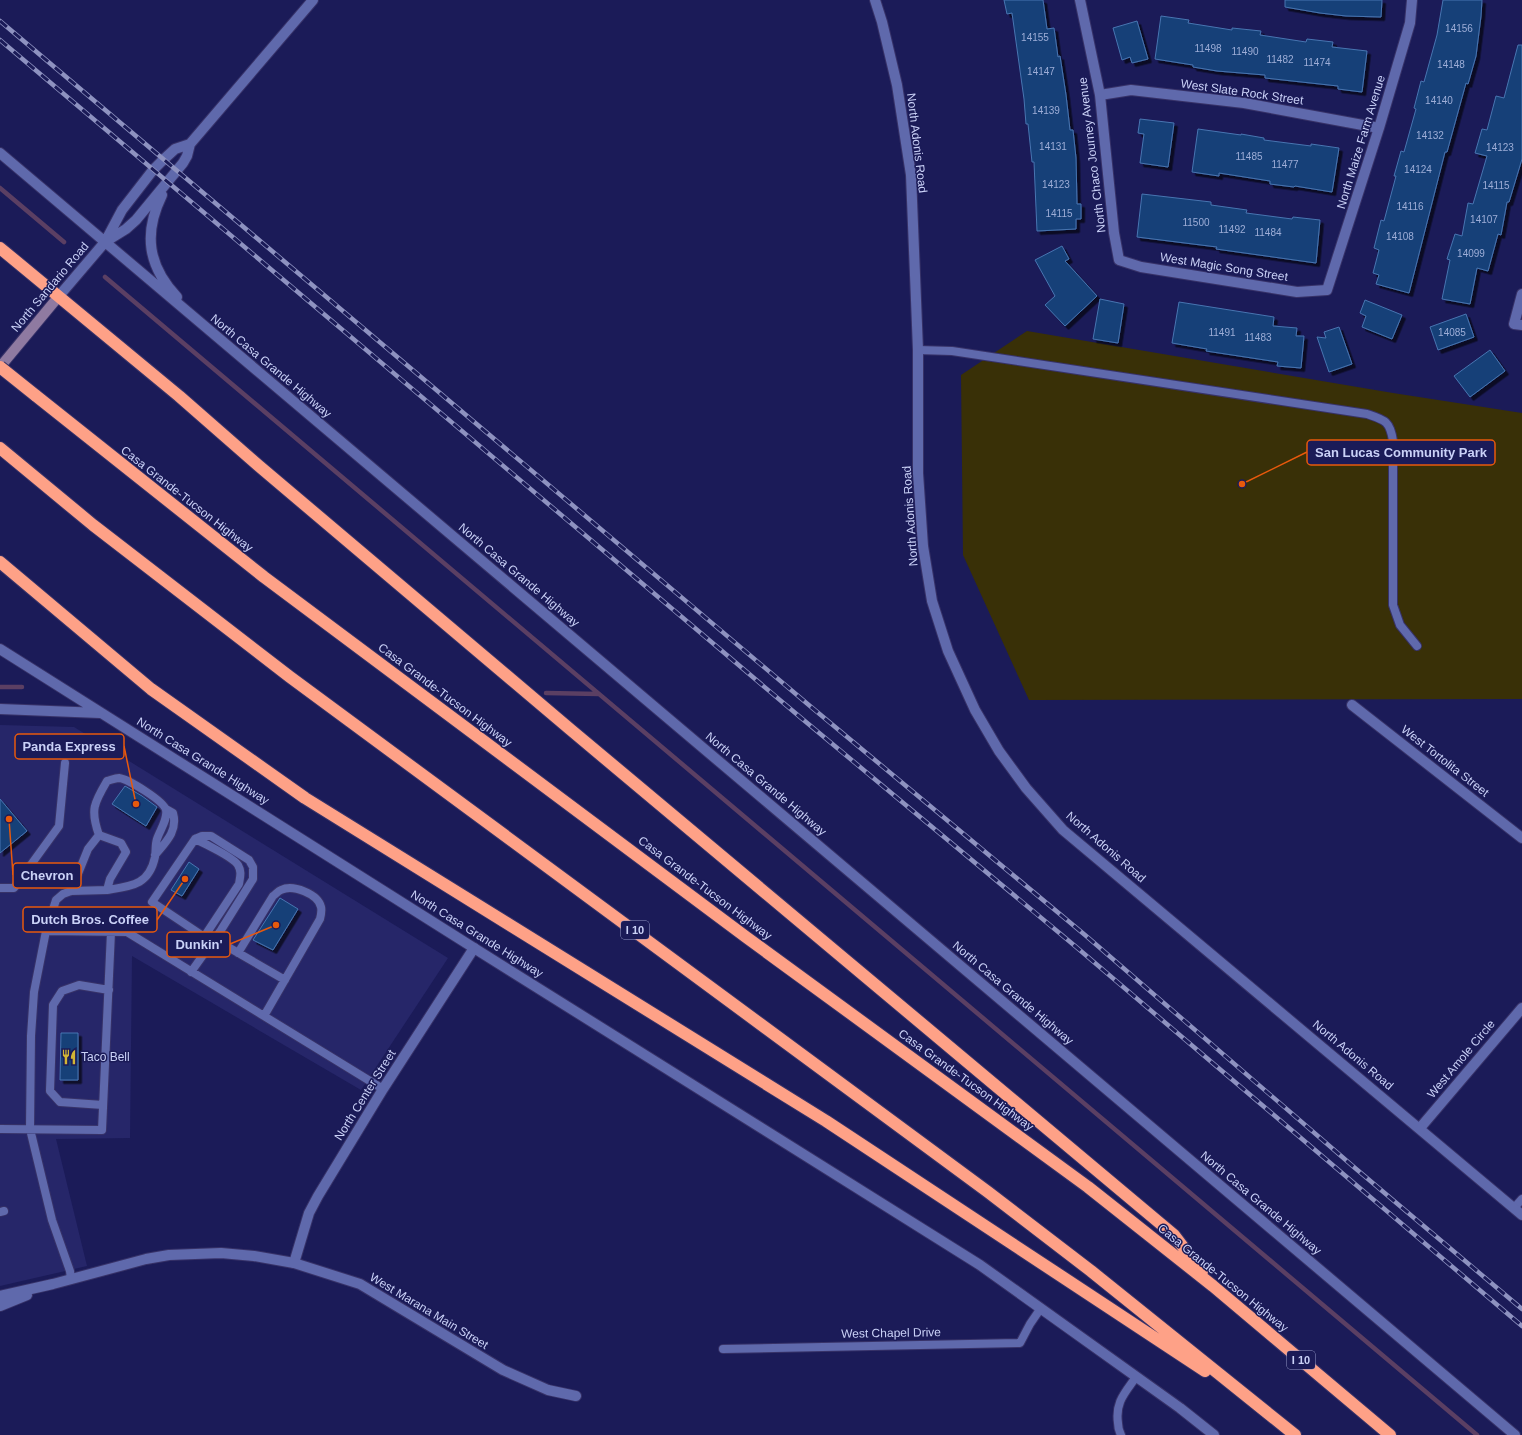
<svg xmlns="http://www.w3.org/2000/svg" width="1522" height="1435" viewBox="0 0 1522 1435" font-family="Helvetica,sans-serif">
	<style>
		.built { fill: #262669 }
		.green { fill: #393007 }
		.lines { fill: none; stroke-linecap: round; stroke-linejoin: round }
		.stream { stroke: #5b3f63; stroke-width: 4.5 }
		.building { fill: #154178; stroke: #4875b1; filter: url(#shadow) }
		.service-casing { stroke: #373268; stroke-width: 10 }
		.minor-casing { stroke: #373268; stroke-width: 12 }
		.tertiary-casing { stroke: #373268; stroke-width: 12 }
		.secondary-casing { stroke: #373268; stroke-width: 12 }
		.motorway-casing { stroke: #373268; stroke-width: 14 }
		.service { stroke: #5f69ac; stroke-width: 8 }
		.minor { stroke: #5f69ac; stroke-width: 10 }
		.tertiary { stroke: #5f69ac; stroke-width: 10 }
		.secondary { stroke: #8f7aa1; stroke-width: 10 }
		.motorway { stroke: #fea187; stroke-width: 12 }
		.rail-casing { stroke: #8e92c0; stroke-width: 4.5 }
		.rail { stroke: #1b1b58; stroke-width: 3; stroke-dasharray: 9; stroke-linecap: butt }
		.motorway-bridge-casing { stroke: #373268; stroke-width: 14; stroke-linecap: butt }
		.motorway-bridge { stroke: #fea187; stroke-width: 12 }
		.labels { text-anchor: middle; stroke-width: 3; stroke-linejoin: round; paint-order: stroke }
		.number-label { font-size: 10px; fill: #9dadd7 }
		.shield { fill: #1b1b58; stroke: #969ac7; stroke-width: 1 }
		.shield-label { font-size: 11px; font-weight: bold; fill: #cad1f7 }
		.street-label { font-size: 12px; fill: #cad1f7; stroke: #1b1b58 }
		.poi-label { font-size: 12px; fill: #cad1f7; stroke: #1b1b58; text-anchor: start }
		.leader { fill: none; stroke: #e8590c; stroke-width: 1.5 }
		.callout-dot { fill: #e8590c; stroke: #1b1b58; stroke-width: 1.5 }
		.callout { fill: #1b1b58; stroke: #e8590c; stroke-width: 1.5 }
		.callout-label { font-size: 13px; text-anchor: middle; font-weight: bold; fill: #cad1f7 }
	</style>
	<defs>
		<filter id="shadow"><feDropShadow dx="3.5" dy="3.5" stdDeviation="0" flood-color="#0009"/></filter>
	</defs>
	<rect width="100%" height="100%" fill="#1b1b58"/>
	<path class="built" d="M0,725L74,727L448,958L361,1090L132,956L130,1138L56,1139L87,1266L0,1286Z"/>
	<path class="green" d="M1027,331L1393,393L1522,413V699L1029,700L963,555L961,375Z"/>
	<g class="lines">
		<path class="stream" d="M0,188L64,242
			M105,277L1477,1435
			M0,687H22
			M546,693L599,694"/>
	</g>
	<path class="building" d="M1004,0H1043L1047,29L1054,28L1058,57L1060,56L1066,95L1070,130H1073L1076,158L1077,204H1081V219H1076V229L1037,231L1034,162H1032L1028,124H1026L1024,99L1012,13L1007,14Z
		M1285,0H1382L1381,17L1346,16L1320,13L1285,7Z
		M1443,0H1482L1481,16L1476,56L1468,84L1466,83L1447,152H1445L1409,293L1376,284L1379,275L1373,273L1379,250L1374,248L1381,220L1384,221L1396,176H1394L1401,151L1404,152L1416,109L1414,108L1421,81L1424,82L1437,35Z
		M1161,16L1189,20L1188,23L1232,30V28L1261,31L1260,35L1306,42L1307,39L1333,42L1332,47L1367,51L1362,92L1338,89V86L1265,78V75L1217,71L1193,67V65L1155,59Z
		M1137,21L1148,59L1132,63L1130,57L1122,60L1113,28Z
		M1518,45H1522V159L1509,202H1507L1501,235L1498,234L1488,271L1477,268L1470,304L1442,299L1450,260L1447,259L1455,234L1462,236L1468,203L1473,204L1487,156L1475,153L1482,129L1487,130L1496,96L1504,98Z
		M1140,119L1174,123L1168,167L1140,163L1144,134L1138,133Z
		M1198,129L1241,135V134L1264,138V140L1311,146V144L1339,148L1332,192L1295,186L1294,187L1270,184V181L1219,173V176L1192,172Z
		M1142,194L1211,202V205L1247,210L1246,213L1292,219L1293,217L1320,220L1316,263L1216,249L1217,247L1137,237Z
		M1062,246L1069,259L1065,261L1097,296L1065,326L1045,305L1055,296L1035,260Z
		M1100,299L1124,304L1118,343L1093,339Z
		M1365,300L1402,315L1392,339L1362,327L1366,316L1360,313Z
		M1179,302L1274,317L1273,326L1297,328L1296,336H1304L1301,368L1277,366L1278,362L1206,351L1207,349L1172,343Z
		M1466,314L1474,337L1438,350L1430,327Z
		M1339,327L1352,364L1329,372L1317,337L1326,338L1324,332Z
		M1490,350L1505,371L1470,397L1454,376Z
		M125,786L142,796L157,807L146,826L112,804Z
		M0,799L27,831L0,853Z
		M189,862L199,869L182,896L171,890Z
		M280,898L298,909L273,950L253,940Z
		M61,1033H78V1080H60Z"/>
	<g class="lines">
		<defs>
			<path id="service" d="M918,350L952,351L1367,414C1385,420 1390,421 1393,441V605L1400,625L1417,646
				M99,835C90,810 94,803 107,781C111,780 115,778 119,778C128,779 164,801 166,810C168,819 160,830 157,839C155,845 156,851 155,857C149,885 132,886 107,890
				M195,839C204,843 234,858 238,865C242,872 240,877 239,884L204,937
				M155,855C166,842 178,831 173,813L166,809
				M0,888H14L59,826L65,763
				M71,891L88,849L99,835L121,843L126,852L110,879L107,890L71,891L63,894L56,900L46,931L34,992L31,1036L30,1129L52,1220L70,1271L71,1279
				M46,931L127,932L383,1089
				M228,947L285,980
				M238,953L273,896C276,894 278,891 281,890C293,884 318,894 321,907C322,911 321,915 320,919L264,1016
				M191,972L221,930L253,879V867L249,860L211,836H202L195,839L152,902L212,942
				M103,1105L60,1102L50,1091L53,1005L62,991L79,985L109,990
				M0,1129L102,1130L111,932
				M1514,1208L1522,1199
				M0,1212L4,1211
				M723,1349L1020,1343L1030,1324L1041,1308
				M1121,1435C1119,1431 1118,1427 1118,1423C1115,1402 1125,1393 1136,1377"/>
			<path id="minor" d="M1080,0L1100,95L1114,233L1119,260L1141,267L1297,292L1327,290L1379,128L1410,23L1412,0
				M1100,95L1131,90L1244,103L1379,128
				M1522,294L1514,324L1522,325
				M1352,705L1522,838
				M1420,1128L1522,1008
				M294,1263L309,1213L318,1196L383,1089L474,948"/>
			<path id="tertiary" d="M875,0L882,22L897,85L911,175L918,350V473L923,546L932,601L948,651L975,710L999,751L1026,788L1063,830L1522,1215
				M0,153L1515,1435
				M162,195C143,234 148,266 177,297
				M105,242L126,229L136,220L183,163L187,156L190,144L313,0
				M59,296L105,242L122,210L153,170L163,160L175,149L190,144
				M0,649L474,948L980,1265L1180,1408L1214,1435
				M0,709L100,713
				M0,1296L53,1284L146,1259L169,1255L221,1253L254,1256L294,1263L360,1284L503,1370L548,1390L576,1396
				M0,1306L27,1295"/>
			<path id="secondary" d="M0,367L59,296"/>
			<path id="motorway" d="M0,248L179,396L259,466L571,730L1174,1235L1202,1272
				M35,395L264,577L746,937L1088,1187L1213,1286L1390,1435
				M0,448L93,525L290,677L988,1192L1091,1271L1295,1435
				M0,562L151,689L305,798L826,1121L1205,1371"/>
		</defs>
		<use href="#service" class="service-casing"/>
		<use href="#minor" class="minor-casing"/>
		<use href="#tertiary" class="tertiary-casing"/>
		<use href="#secondary" class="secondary-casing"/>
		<use href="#motorway" class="motorway-casing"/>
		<use href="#service" class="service"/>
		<use href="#minor" class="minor"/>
		<use href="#tertiary" class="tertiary"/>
		<use href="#secondary" class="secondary"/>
		<use href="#motorway" class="motorway"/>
		<defs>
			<path id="rail" d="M0,21L810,706L1085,935L1355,1168L1522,1309
				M0,40L800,717L1075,946L1522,1326"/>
		</defs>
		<use href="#rail" class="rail-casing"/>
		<use href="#rail" class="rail"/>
		<defs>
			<path id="motorway-bridge" d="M0,367L35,395"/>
		</defs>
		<use href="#motorway-bridge" class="motorway-bridge-casing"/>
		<use href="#motorway-bridge" class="motorway-bridge"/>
	</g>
	<defs>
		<symbol id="restaurant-bare" viewBox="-9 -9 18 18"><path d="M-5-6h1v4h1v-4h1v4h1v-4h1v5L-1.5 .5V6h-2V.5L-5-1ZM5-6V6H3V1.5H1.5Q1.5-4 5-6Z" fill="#d2b635" stroke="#1b1b58" stroke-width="2.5" paint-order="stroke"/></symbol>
	</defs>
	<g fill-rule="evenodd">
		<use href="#restaurant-bare" x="58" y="1046" width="22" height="22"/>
	</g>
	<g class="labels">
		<g class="number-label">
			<text x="1459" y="32">14156</text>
			<text x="1035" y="41">14155</text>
			<text x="1208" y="52">11498</text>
			<text x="1245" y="55">11490</text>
			<text x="1280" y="63">11482</text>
			<text x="1317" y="66">11474</text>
			<text x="1451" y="68">14148</text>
			<text x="1041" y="75">14147</text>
			<text x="1439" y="104">14140</text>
			<text x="1046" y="114">14139</text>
			<text x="1430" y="139">14132</text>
			<text x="1053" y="150">14131</text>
			<text x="1500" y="151">14123</text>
			<text x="1249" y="160">11485</text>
			<text x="1285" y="168">11477</text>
			<text x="1418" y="173">14124</text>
			<text x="1056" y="188">14123</text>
			<text x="1496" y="189">14115</text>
			<text x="1410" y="210">14116</text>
			<text x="1059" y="217">14115</text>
			<text x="1484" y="223">14107</text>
			<text x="1196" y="226">11500</text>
			<text x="1232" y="233">11492</text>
			<text x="1268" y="236">11484</text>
			<text x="1400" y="240">14108</text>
			<text x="1471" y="257">14099</text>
			<text x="1222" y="336">11491</text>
			<text x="1452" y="336">14085</text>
			<text x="1258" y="341">11483</text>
		</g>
		<g class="shield">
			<rect x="621" y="921" width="28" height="18" rx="3"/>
			<rect x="1287" y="1351" width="28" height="18" rx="3"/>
		</g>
		<g class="shield-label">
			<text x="635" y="934">I 10</text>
			<text x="1301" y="1364">I 10</text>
		</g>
		<g class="street-label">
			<text transform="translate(1242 92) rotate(8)" y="4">West Slate Rock Street</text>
			<text transform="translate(1361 142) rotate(-73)" y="4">North Maize Farm Avenue</text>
			<text transform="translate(917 143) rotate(83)" y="4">North Adonis Road</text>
			<text transform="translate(1092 155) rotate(-97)" y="4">North Chaco Journey Avenue</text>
			<text transform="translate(1224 267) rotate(9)" y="4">West Magic Song Street</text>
			<text transform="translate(50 287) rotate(-50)" y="4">North Sandario Road</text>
			<text transform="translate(271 366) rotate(40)" y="4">North Casa Grande Highway</text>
			<text transform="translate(187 499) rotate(38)" y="4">Casa Grande-Tucson Highway</text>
			<text transform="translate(910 516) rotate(-94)" y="4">North Adonis Road</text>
			<text transform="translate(519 575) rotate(40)" y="4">North Casa Grande Highway</text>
			<text transform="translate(445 695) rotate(37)" y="4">Casa Grande-Tucson Highway</text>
			<text transform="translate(203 761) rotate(32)" y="4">North Casa Grande Highway</text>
			<text transform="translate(1445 761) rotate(38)" y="4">West Tortolita Street</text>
			<text transform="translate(766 784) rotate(40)" y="4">North Casa Grande Highway</text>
			<text transform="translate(1106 847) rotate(41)" y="4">North Adonis Road</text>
			<text transform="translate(705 888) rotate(37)" y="4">Casa Grande-Tucson Highway</text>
			<text transform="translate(477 934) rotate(32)" y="4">North Casa Grande Highway</text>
			<text transform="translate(1013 993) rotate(40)" y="4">North Casa Grande Highway</text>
			<text transform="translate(1353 1055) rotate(40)" y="4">North Adonis Road</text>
			<text transform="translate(1461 1059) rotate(-50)" y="4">West Amole Circle</text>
			<text transform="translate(966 1080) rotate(36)" y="4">Casa Grande-Tucson Highway</text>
			<text transform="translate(365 1095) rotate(-58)" y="4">North Center Street</text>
			<text transform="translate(1261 1203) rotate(40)" y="4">North Casa Grande Highway</text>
			<text transform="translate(1223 1278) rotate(39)" y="4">Casa Grande-Tucson Highway</text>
			<text transform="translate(429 1311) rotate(31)" y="4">West Marana Main Street</text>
			<text transform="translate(891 1333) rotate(-1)" y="4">West Chapel Drive</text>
		</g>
		<g class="poi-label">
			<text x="81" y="1061">Taco Bell</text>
		</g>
	</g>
	<path class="leader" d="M1242 484L1307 452M136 804L124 746M9 819L13 875M185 879L157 920M276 925L230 944"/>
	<g class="callout-dot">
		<circle cx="1242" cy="484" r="4"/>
		<circle cx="136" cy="804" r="4"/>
		<circle cx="9" cy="819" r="4"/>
		<circle cx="185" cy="879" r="4"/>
		<circle cx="276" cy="925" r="4"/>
	</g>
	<g class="callout">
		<rect x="1307" y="440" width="188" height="25" rx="4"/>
		<rect x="15" y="734" width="109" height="25" rx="4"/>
		<rect x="13" y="863" width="68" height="25" rx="4"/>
		<rect x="23" y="907" width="134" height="25" rx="4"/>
		<rect x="167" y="932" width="63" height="25" rx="4"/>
	</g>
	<g class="callout-label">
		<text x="1401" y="457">San Lucas Community Park</text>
		<text x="69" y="751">Panda Express</text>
		<text x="47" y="880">Chevron</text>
		<text x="90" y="924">Dutch Bros. Coffee</text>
		<text x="199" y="949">Dunkin'</text>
	</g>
</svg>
